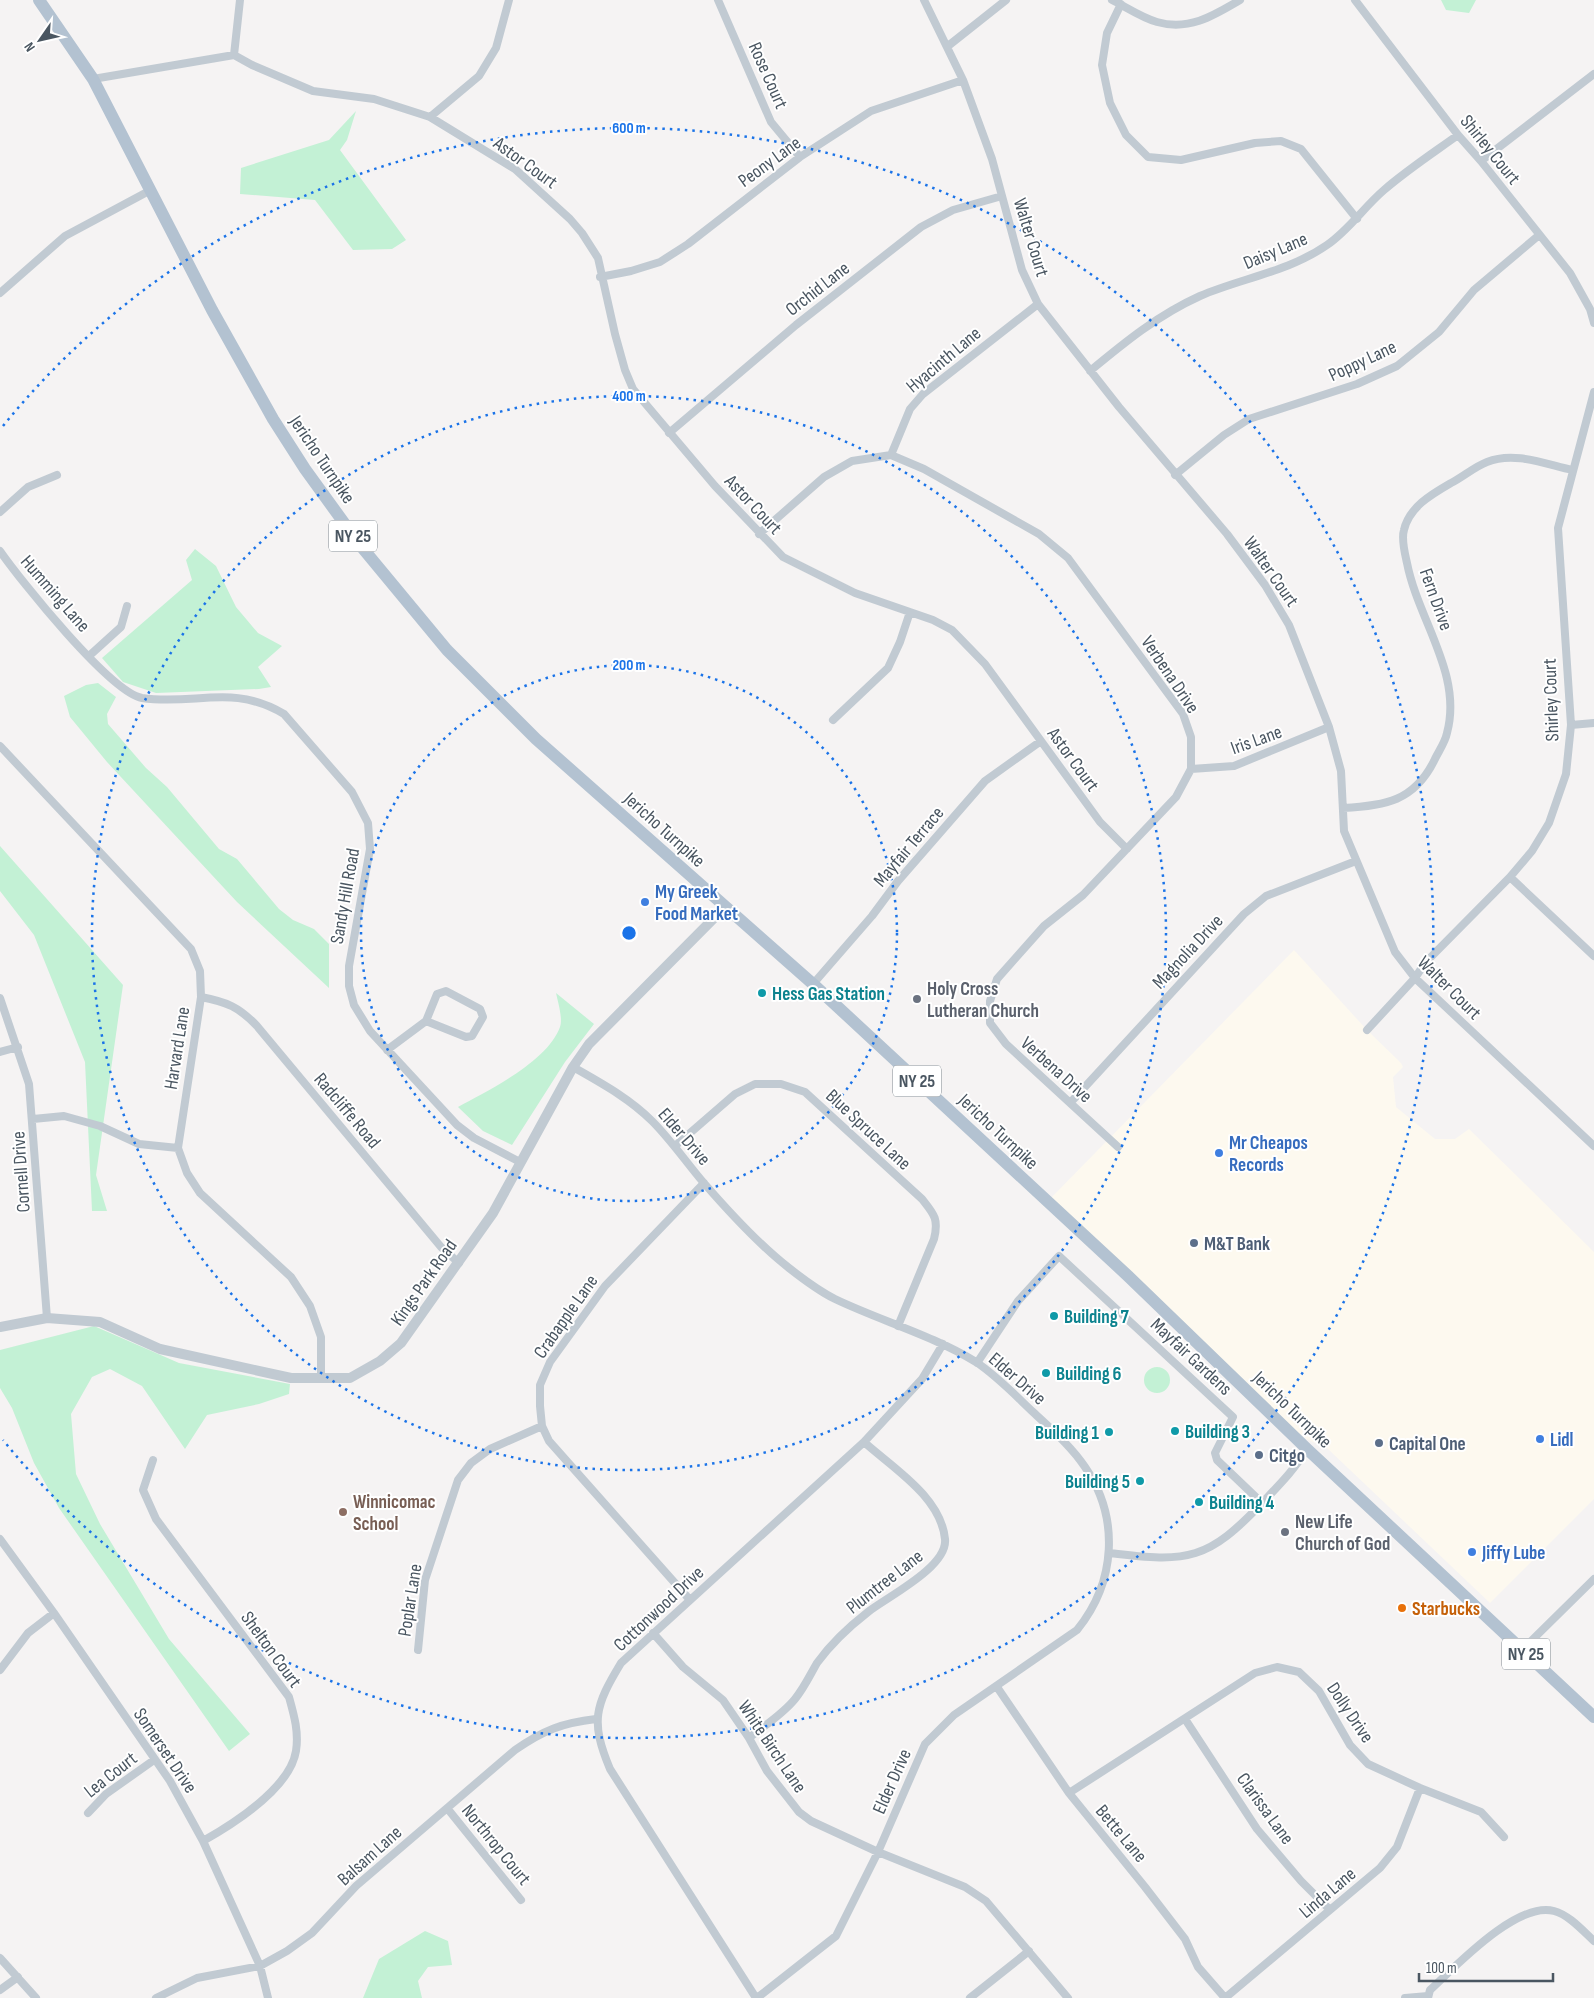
<svg xmlns="http://www.w3.org/2000/svg" width="1594" height="1998" viewBox="0 0 1594 1998" font-family="'Sofia Sans Condensed',sans-serif">
	<style>
		.commercial { fill: #fdf9ef }
		.green { fill: #c3f1d5 }
		.lines { fill: none; stroke-linecap: round; stroke-linejoin: round }
		.minor { stroke: #c1cad2; stroke-width: 8 }
		.tertiary { stroke: #c1cad2; stroke-width: 10 }
		.primary { stroke: #b3c2d1; stroke-width: 12 }
		.ring { fill: none; stroke: #1a73e8; stroke-width: 2.5; stroke-dasharray: 2.5 5 }
		.shop-dot { fill: #3f7fe0; stroke: #fff; stroke-width: 2 }
		.culture-dot { fill: #0f9aa8; stroke: #fff; stroke-width: 2 }
		.worship-dot { fill: #6b7280; stroke: #fff; stroke-width: 2 }
		.service-dot { fill: #5c6f8a; stroke: #fff; stroke-width: 2 }
		.education-dot { fill: #8d6e63; stroke: #fff; stroke-width: 2 }
		.food-dot { fill: #e8710a; stroke: #fff; stroke-width: 2 }
		.labels { text-anchor: middle; stroke-width: 4; stroke-linejoin: round; paint-order: stroke }
		.shield { fill: #fff; stroke: #808990; stroke-width: 1 }
		.shield-label { font-size: 18px; font-weight: bold; fill: #4a5661 }
		.street-label { font-size: 19px; fill: #4a5661; stroke: #fff }
		.shop-label { font-size: 19px; font-weight: bold; fill: #366cbe; stroke: #fff; text-anchor: start }
		.worship-label { font-size: 19px; font-weight: bold; fill: #5b616d; stroke: #fff; text-anchor: start }
		.culture-label { font-size: 19px; font-weight: bold; fill: #0d838f; stroke: #fff; text-anchor: start }
		.service-label { font-size: 19px; font-weight: bold; fill: #4e5e75; stroke: #fff; text-anchor: start }
		.education-label { font-size: 19px; font-weight: bold; fill: #785e54; stroke: #fff; text-anchor: start }
		.food-label { font-size: 19px; font-weight: bold; fill: #c56008; stroke: #fff; text-anchor: start }
		.centre { fill: #1a73e8; stroke: #fff; stroke-width: 2.5 }
		.ring-label { font-size: 15px; text-anchor: middle; font-weight: bold; fill: #1a73e8; stroke: #fff; stroke-width: 4; stroke-linejoin: round; paint-order: stroke }
	</style>
	<rect width="100%" height="100%" fill="#f5f3f3"/>
	<path class="commercial" d="M1294,950L1367,1030L1401,1063L1403,1067L1393,1077L1396,1107L1435,1139H1455L1469,1129L1594,1252V1499L1490,1603L1328,1449L1289,1431L1047,1202Z"/>
	<path class="green" d="M1441,0H1476L1469,13L1446,10Z
		M356,111L347,140L340,150L406,240L392,249L353,250L315,200L240,194L241,168L329,140Z
		M195,549L216,566L236,607L258,633L282,646L258,667L271,687L259,689L156,693L123,682L102,658L192,580L186,560Z
		M98,683L116,697L107,714L108,724L146,768L167,787L219,849L237,859L279,909L293,920L314,929L329,944V988L237,902L107,762L70,717L64,696L86,685Z
		M0,846L123,985L96,1175L107,1211H92L85,1062L34,935L0,891Z
		M556,993L594,1024L565,1062L512,1145L483,1131L458,1107C488,1091 548,1061 560,1027C563,1019 558,1002 556,993Z
		M94,1326L179,1363L290,1384L289,1394L259,1404L207,1415L185,1449L142,1386L110,1369L92,1377L71,1414L76,1474L100,1524L169,1639L250,1734L229,1751L59,1508L34,1463L12,1408L0,1388V1350Z
		M1144 1380a13 13 0 1 1 26 0a13 13 0 1 1-26 0Z
		M425,1931L448,1941L452,1965L428,1967L418,1981L422,1998H363L379,1959Z"/>
	<g class="lines">
		<path class="minor" d="M718,0L771,122L800,157
			M924,0L963,80L992,159L1022,270L1038,304L1119,407L1227,534L1265,585L1289,625L1329,727L1341,771L1344,831L1395,952L1415,978L1594,1146
			M1112,0C1126,7 1142,18 1157,22C1189,31 1213,16 1240,0
			M1355,0L1458,135L1481,161L1570,273L1590,309L1594,323
			M1121,4L1107,33L1102,65L1110,103L1126,135L1148,157L1181,160L1255,143L1281,141L1301,149L1357,219
			M948,46L1006,0
			M234,55L240,0
			M93,79L234,55L252,65L313,91L374,99L430,117L515,169L570,219L582,233L598,258L615,334L625,370L633,389L715,486L783,557L855,593L933,620L952,630L985,664L1100,822L1127,849
			M430,117L479,76L496,48L509,0
			M1481,161L1594,74
			M600,277L631,271L660,262L688,244L800,157L871,111L963,80
			M0,293L65,236L149,191
			M1090,371C1125,342 1158,315 1200,296C1242,278 1288,272 1327,245C1349,230 1364,207 1384,190C1407,170 1433,153 1458,135
			M669,433L796,325L921,227L953,210L1002,196
			M891,455L910,409L923,394L1038,304
			M1175,475L1224,435L1249,419L1357,384L1397,366L1439,332L1474,290L1538,236
			M0,512L28,487L57,475
			M759,534L824,477L852,461L891,455L924,469L1039,534L1068,558L1183,714L1191,737V769L1176,797L1083,895L1044,926L997,979L990,1001V1023L1006,1044L1118,1147
			M0,551C21,581 110,692 142,698C195,706 232,683 284,714L352,792L368,823L370,849L349,966V986L354,1005L370,1031L457,1125L474,1138L520,1162
			M89,656L121,627L127,606
			M833,720L888,668L900,642L910,612
			M1571,725L1594,723
			M0,746L191,949L200,971L201,997L178,1148L187,1173L200,1193L291,1277L310,1306L321,1337V1379
			M1191,769L1234,766L1329,727
			M1343,808C1385,806 1414,801 1434,761C1438,752 1445,743 1447,733C1463,674 1418,620 1407,563C1405,554 1401,539 1404,530C1409,507 1432,494 1451,483C1463,477 1474,467 1487,462C1514,451 1545,464 1572,470
			M1510,877L1594,956
			M813,984L872,916L898,881L985,781L1041,741
			M201,997C227,1002 239,1007 257,1026L441,1247L459,1263
			M0,998L29,1084L47,1318
			M1367,1030L1415,978L1425,963L1510,877L1532,851L1549,823L1566,774L1571,725L1558,528L1594,392
			M387,1050L426,1021L466,1037L472,1036L483,1017L480,1009L446,991L437,994L426,1021
			M0,1052L18,1047
			M573,1067C601,1083 629,1098 652,1121C671,1140 686,1162 703,1182C729,1212 758,1244 789,1268C803,1279 819,1291 835,1299C881,1321 932,1335 976,1362C997,1376 1015,1395 1033,1412C1051,1429 1071,1446 1085,1467C1120,1518 1116,1582 1077,1630L954,1715L925,1744L878,1852L836,1936L757,1998
			M1071,1102L1244,914L1266,896L1356,861
			M33,1119L64,1116L100,1126L139,1144L178,1148
			M675,1146L735,1094L755,1084H781L805,1092L922,1199C934,1214 939,1219 934,1239L898,1326
			M977,1363L1018,1301L1059,1256L1233,1417L1215,1453L1217,1460L1262,1503
			M153,1460L143,1490L156,1519L289,1697C294,1715 299,1732 296,1751C290,1788 233,1824 203,1841
			M0,1539L54,1613L170,1781L203,1841L260,1966L268,1998
			M1110,1553C1189,1563 1208,1560 1263,1502C1279,1485 1295,1469 1307,1449
			M690,1600L549,1441L542,1426L540,1406V1385L550,1362L605,1286L704,1183
			M653,1633L683,1667L723,1700L749,1738L767,1771L799,1812L811,1821L878,1852L965,1887L986,1901L1068,1998
			M418,1650L425,1580L458,1480L471,1463L490,1449L542,1426
			M1522,1650L1594,1579
			M0,1670L28,1633L54,1613
			M997,1687L1069,1793L1145,1887L1185,1939L1198,1967L1225,1998
			M1185,1719L1257,1829L1301,1881L1330,1910
			M749,1738C764,1726 783,1714 795,1699C804,1688 810,1675 817,1663C830,1645 850,1626 868,1612C887,1597 948,1567 945,1539C941,1497 893,1468 864,1442
			M1069,1793L1255,1673L1277,1667L1299,1672L1319,1691L1350,1745L1368,1764L1420,1788L1481,1812L1504,1837
			M447,1808L521,1900
			M88,1813L106,1794L154,1760
			M0,1958L36,1998
			M0,1990L18,1977
			M156,1998L197,1978L260,1966L287,1951L312,1933L356,1886L515,1750C544,1730 562,1723 596,1719
			M756,1998L610,1769C590,1721 595,1706 621,1663L864,1442L922,1379L943,1344
			M970,1998L1029,1951
			M1225,1998L1380,1868L1397,1847L1420,1788
			M1405,1998L1428,1996
			M1428,1998L1430,1990C1456,1966 1517,1901 1554,1911C1569,1915 1582,1930 1594,1941"/>
		<path class="tertiary" d="M0,1327L47,1318L100,1322L160,1349L291,1378H350L380,1361L401,1343L493,1213L573,1067L589,1044L725,907"/>
		<path class="primary" d="M39,0L93,79L212,310L273,419L305,469L360,545L447,650L536,739L813,984L1128,1276L1307,1449L1594,1717"/>
	</g>
	<g class="ring">
		<circle cx="629" cy="933" r="268"/>
		<circle cx="629" cy="933" r="537"/>
		<path d="M3 426A805 805 0 1 1 3 1440"/>
	</g>
	<g class="shop-dot">
		<circle cx="645" cy="902" r="5"/>
		<circle cx="1219" cy="1153" r="5"/>
		<circle cx="1540" cy="1439" r="5"/>
		<circle cx="1472" cy="1552" r="5"/>
	</g>
	<g class="culture-dot">
		<circle cx="762" cy="993" r="5"/>
		<circle cx="1054" cy="1316" r="5"/>
		<circle cx="1046" cy="1373" r="5"/>
		<circle cx="1175" cy="1431" r="5"/>
		<circle cx="1109" cy="1432" r="5"/>
		<circle cx="1140" cy="1481" r="5"/>
		<circle cx="1199" cy="1502" r="5"/>
	</g>
	<g class="worship-dot">
		<circle cx="917" cy="999" r="5"/>
		<circle cx="1285" cy="1532" r="5"/>
	</g>
	<g class="service-dot">
		<circle cx="1194" cy="1243" r="5"/>
		<circle cx="1379" cy="1443" r="5"/>
		<circle cx="1259" cy="1455" r="5"/>
	</g>
	<circle class="education-dot" cx="343" cy="1512" r="5"/>
	<circle class="food-dot" cx="1402" cy="1608" r="5"/>
	<g class="labels">
		<g class="shield">
			<rect x="329" y="520.5" width="48" height="31" rx="4"/>
			<rect x="893" y="1065.5" width="48" height="31" rx="4"/>
			<rect x="1502" y="1638.5" width="48" height="31" rx="4"/>
		</g>
		<g class="shield-label">
			<text x="353" y="542">NY 25</text>
			<text x="917" y="1087">NY 25</text>
			<text x="1526" y="1660">NY 25</text>
		</g>
		<g class="street-label">
			<text transform="translate(769 75) rotate(66)" y="7">Rose Court</text>
			<text transform="translate(1491 149) rotate(51)" y="7">Shirley Court</text>
			<text transform="translate(769 161) rotate(-36)" y="7">Peony Lane</text>
			<text transform="translate(526 162) rotate(36)" y="7">Astor Court</text>
			<text transform="translate(1032 237) rotate(73)" y="7">Walter Court</text>
			<text transform="translate(1275 250) rotate(-23)" y="7">Daisy Lane</text>
			<text transform="translate(817 288) rotate(-38)" y="7">Orchid Lane</text>
			<text transform="translate(943 359) rotate(-40)" y="7">Hyacinth Lane</text>
			<text transform="translate(1362 360) rotate(-25)" y="7">Poppy Lane</text>
			<text transform="translate(323 459) rotate(56)" y="7">Jericho Turnpike</text>
			<text transform="translate(754 504) rotate(47)" y="7">Astor Court</text>
			<text transform="translate(1272 571) rotate(55)" y="7">Walter Court</text>
			<text transform="translate(56 593) rotate(49)" y="7">Humming Lane</text>
			<text transform="translate(1437 599) rotate(70)" y="7">Fern Drive</text>
			<text transform="translate(1171 674) rotate(56)" y="7">Verbena Drive</text>
			<text transform="translate(1550 700) rotate(-92)" y="7">Shirley Court</text>
			<text transform="translate(1256 739) rotate(-20)" y="7">Iris Lane</text>
			<text transform="translate(1074 759) rotate(54)" y="7">Astor Court</text>
			<text transform="translate(665 829) rotate(42)" y="7">Jericho Turnpike</text>
			<text transform="translate(908 846) rotate(-50)" y="7">Mayfair Terrace</text>
			<text transform="translate(344 896) rotate(-80)" y="7">Sandy Hill Road</text>
			<text transform="translate(1187 951) rotate(-47)" y="7">Magnolia Drive</text>
			<text transform="translate(1450 987) rotate(45)" y="7">Walter Court</text>
			<text transform="translate(176 1048) rotate(-81)" y="7">Harvard Lane</text>
			<text transform="translate(1057 1069) rotate(42)" y="7">Verbena Drive</text>
			<text transform="translate(348 1110) rotate(50)" y="7">Radcliffe Road</text>
			<text transform="translate(869 1129) rotate(43)" y="7">Blue Spruce Lane</text>
			<text transform="translate(999 1131) rotate(43)" y="7">Jericho Turnpike</text>
			<text transform="translate(685 1136) rotate(49)" y="7">Elder Drive</text>
			<text transform="translate(20 1172) rotate(-94)" y="7">Cornell Drive</text>
			<text transform="translate(423 1282) rotate(-55)" y="7">Kings Park Road</text>
			<text transform="translate(565 1316) rotate(-55)" y="7">Crabapple Lane</text>
			<text transform="translate(1192 1356) rotate(43)" y="7">Mayfair Gardens</text>
			<text transform="translate(1018 1378) rotate(41)" y="7">Elder Drive</text>
			<text transform="translate(1293 1409) rotate(44)" y="7">Jericho Turnpike</text>
			<text transform="translate(884 1581) rotate(-38)" y="7">Plumtree Lane</text>
			<text transform="translate(409 1600) rotate(-81)" y="7">Poplar Lane</text>
			<text transform="translate(658 1608) rotate(-43)" y="7">Cottonwood Drive</text>
			<text transform="translate(272 1649) rotate(54)" y="7">Shelton Court</text>
			<text transform="translate(1351 1712) rotate(56)" y="7">Dolly Drive</text>
			<text transform="translate(773 1746) rotate(56)" y="7">White Birch Lane</text>
			<text transform="translate(166 1750) rotate(56)" y="7">Somerset Drive</text>
			<text transform="translate(110 1774) rotate(-38)" y="7">Lea Court</text>
			<text transform="translate(891 1781) rotate(-66)" y="7">Elder Drive</text>
			<text transform="translate(1266 1808) rotate(54)" y="7">Clarissa Lane</text>
			<text transform="translate(1122 1833) rotate(50)" y="7">Bette Lane</text>
			<text transform="translate(497 1844) rotate(51)" y="7">Northrop Court</text>
			<text transform="translate(369 1855) rotate(-42)" y="7">Balsam Lane</text>
			<text transform="translate(1327 1892) rotate(-40)" y="7">Linda Lane</text>
		</g>
		<g class="shop-label">
			<text x="655" y="898">My Greek<tspan x="655" dy="22">Food Market</tspan></text>
			<text x="1229" y="1149">Mr Cheapos<tspan x="1229" dy="22">Records</tspan></text>
			<text x="1550" y="1446">Lidl</text>
			<text x="1482" y="1559">Jiffy Lube</text>
		</g>
		<g class="worship-label">
			<text x="927" y="995">Holy Cross<tspan x="927" dy="22">Lutheran Church</tspan></text>
			<text x="1295" y="1528">New Life<tspan x="1295" dy="22">Church of God</tspan></text>
		</g>
		<g class="culture-label">
			<text x="772" y="1000">Hess Gas Station</text>
			<text x="1064" y="1323">Building 7</text>
			<text x="1056" y="1380">Building 6</text>
			<text x="1185" y="1438">Building 3</text>
			<text x="1099" y="1439" text-anchor="end">Building 1</text>
			<text x="1130" y="1488" text-anchor="end">Building 5</text>
			<text x="1209" y="1509">Building 4</text>
		</g>
		<g class="service-label">
			<text x="1204" y="1250">M&amp;T Bank</text>
			<text x="1389" y="1450">Capital One</text>
			<text x="1269" y="1462">Citgo</text>
		</g>
		<g class="education-label">
			<text x="353" y="1508">Winnicomac<tspan x="353" dy="22">School</tspan></text>
		</g>
		<g class="food-label">
			<text x="1412" y="1615">Starbucks</text>
		</g>
	</g>
	<circle cx="629" cy="933" r="8" class="centre"/>
	<g class="ring-label">
		<text x="629" y="133">600 m</text>
		<text x="629" y="401">400 m</text>
		<text x="629" y="670">200 m</text>
	</g>
	<g transform="translate(40 40) rotate(236)" stroke="#ffffff" stroke-width="4" paint-order="stroke">
	<path d="M0-4L9 19L0 12L-9 19Z" fill="#4a5661"/>
	<text y="-8" font-size="14" font-weight="bold" text-anchor="middle" fill="#4a5661">N</text>
	</g>
	<path d="M1419 1973v8h134v-8" fill="none" stroke="#4a5661" stroke-width="2.5"/>
	<text x="1426" y="1973" font-size="15" fill="#4a5661" stroke="#ffffff" stroke-width="4" paint-order="stroke">100 m</text>
</svg>
